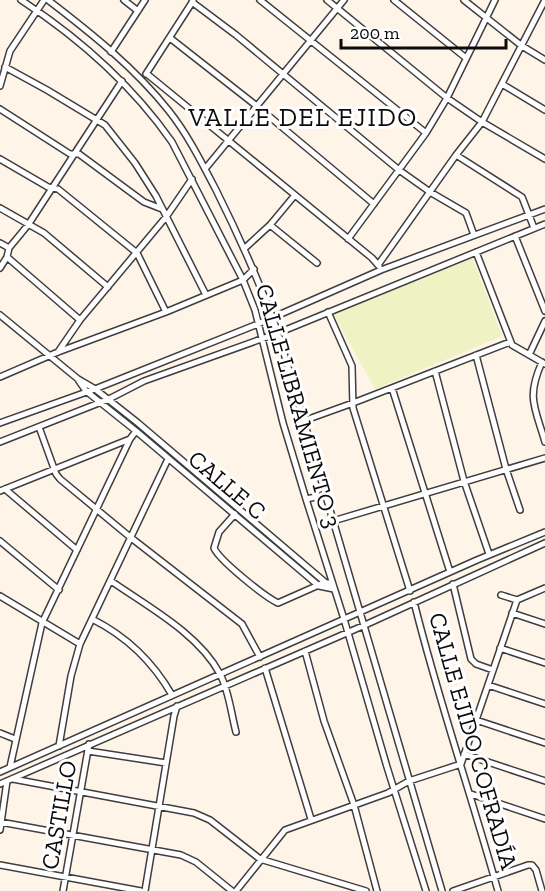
<svg xmlns="http://www.w3.org/2000/svg" width="545" height="891" viewBox="0 0 545 891" font-family="'Zilla Slab',serif">
	<style>
		.pitch { fill: #eff2c2 }
		.lines { fill: none; stroke-linecap: round; stroke-linejoin: round }
		.minor-casing { stroke: #3e3e3e; stroke-width: 8 }
		.minor { stroke: #fff; stroke-width: 5 }
		.labels { text-anchor: middle; stroke-width: 6; stroke-linejoin: round; paint-order: stroke }
		.street-label { font-size: 24px; fill: #0b0b0b; stroke: #fff }
		.neighbourhood-label { font-size: 26px; letter-spacing: 1.5px; fill: #0b0b0b; stroke: #fff }
	</style>
	<rect width="100%" height="100%" fill="#fff4e8"/>
	<path class="pitch" d="M472,257L502,336L375,389L333,313Z"/>
	<g class="lines">
		<defs>
			<path id="minor" d="M21,0C79,38 132,85 172,142L243,280L255,310L283,423L306,499L344,619L387,767L426,891
				M48,0C91,33 135,68 169,111C188,135 202,163 216,190C240,238 260,283 278,333L442,891
				M124,0L138,11
				M260,0L426,133
				M327,0L447,98L482,122L545,159
				M394,0L466,58
				M464,0L522,46L545,60
				M192,2L236,35L399,170L430,192L466,213L474,235
				M170,38L258,107L374,204
				M111,52L145,0
				M5,67L47,90L105,125L135,163L156,196L206,295
				M146,74L193,1
				M147,74L372,258L379,266
				M502,84L545,110
				M0,86L10,51L44,0
				M0,109L70,154H79L144,202L162,209
				M456,155L522,197L534,228
				M0,159L48,187L58,189L137,253L166,312
				M205,169L344,0
				M0,208L44,233L108,287
				M270,225L317,263
				M515,236L545,311
				M348,239L426,133L447,98L495,0
				M0,243L9,248
				M245,248L270,225L295,195
				M476,252L512,345L545,364
				M7,257L80,320
				M378,265L456,155L482,122L545,0
				M0,268L7,257L9,248L28,225L122,81
				M328,312L352,366L353,408L410,591
				M0,315L78,379L95,389L138,423L326,583H331
				M58,352L80,320L166,217L192,179
				M476,355L506,469L520,510
				M529,355L545,321
				M542,362C526,398 535,407 545,442
				M435,371L464,481L489,554
				M0,377L58,352L166,312L243,280L254,269
				M79,381L86,391L136,431L319,586L334,589
				M392,388L450,572
				M303,421L353,403L510,342
				M0,423L95,389L258,324L381,270L545,209
				M39,427L56,474L60,479L130,537L242,624L260,657
				M0,442L109,399L144,381L278,333L545,224
				M5,489L77,550
				M0,491L130,439L136,431
				M306,499L326,495
				M235,514L219,532L214,548C219,560 265,597 278,603L321,584
				M333,521L545,458
				M0,541L59,590
				M111,581C147,606 199,634 220,674C229,691 231,713 236,732
				M453,584L471,659L476,664L493,670
				M501,595L517,600
				M0,596L80,644
				M414,602C438,699 471,794 498,891
				M512,613L545,624
				M92,619C126,636 153,662 172,695
				M500,648L545,663
				M305,651L324,721L354,805L377,891
				M265,668L311,819
				M488,685L545,704
				M476,720L545,743
				M0,733L15,739
				M59,746L71,676L80,644L168,459
				M88,751L166,763
				M464,754L545,781
				M10,767L42,623L130,439
				M0,772L477,560L545,532
				M13,779L194,813L210,820L260,859L366,891
				M0,784L365,625L545,543
				M471,794L545,819
				M0,822L181,855L196,862L232,891
				M0,830L7,781
				M0,865L141,891
				M63,891L89,744
				M145,891L174,716L177,706
				M236,891L285,830L388,793L409,781L461,764L517,600L545,588
				M453,891L528,865H532L536,870L542,891"/>
		</defs>
		<use href="#minor" class="minor-casing"/>
		<use href="#minor" class="minor"/>
	</g>
	<g class="labels">
		<g class="street-label">
			<text transform="translate(298 406) rotate(74)" y="8">CALLE LIBRAMIENTO 3</text>
			<text transform="translate(227 485) rotate(40)" y="8">CALLE C</text>
			<text transform="translate(473 741) rotate(74)" y="8">CALLE EJIDO COFRADÍA</text>
			<text transform="translate(59 815) rotate(-80)" y="8">CASTILLO</text>
		</g>
		<g class="neighbourhood-label">
			<text x="303" y="126">VALLE DEL EJIDO</text>
		</g>
	</g>
	<path d="M341 39v9h165v-9" fill="none" stroke="#0b0b0b" stroke-width="3"/>
	<text x="350" y="39" font-size="18" fill="#0b0b0b" stroke="#ffffff" stroke-width="4.5" paint-order="stroke">200 m</text>
</svg>
